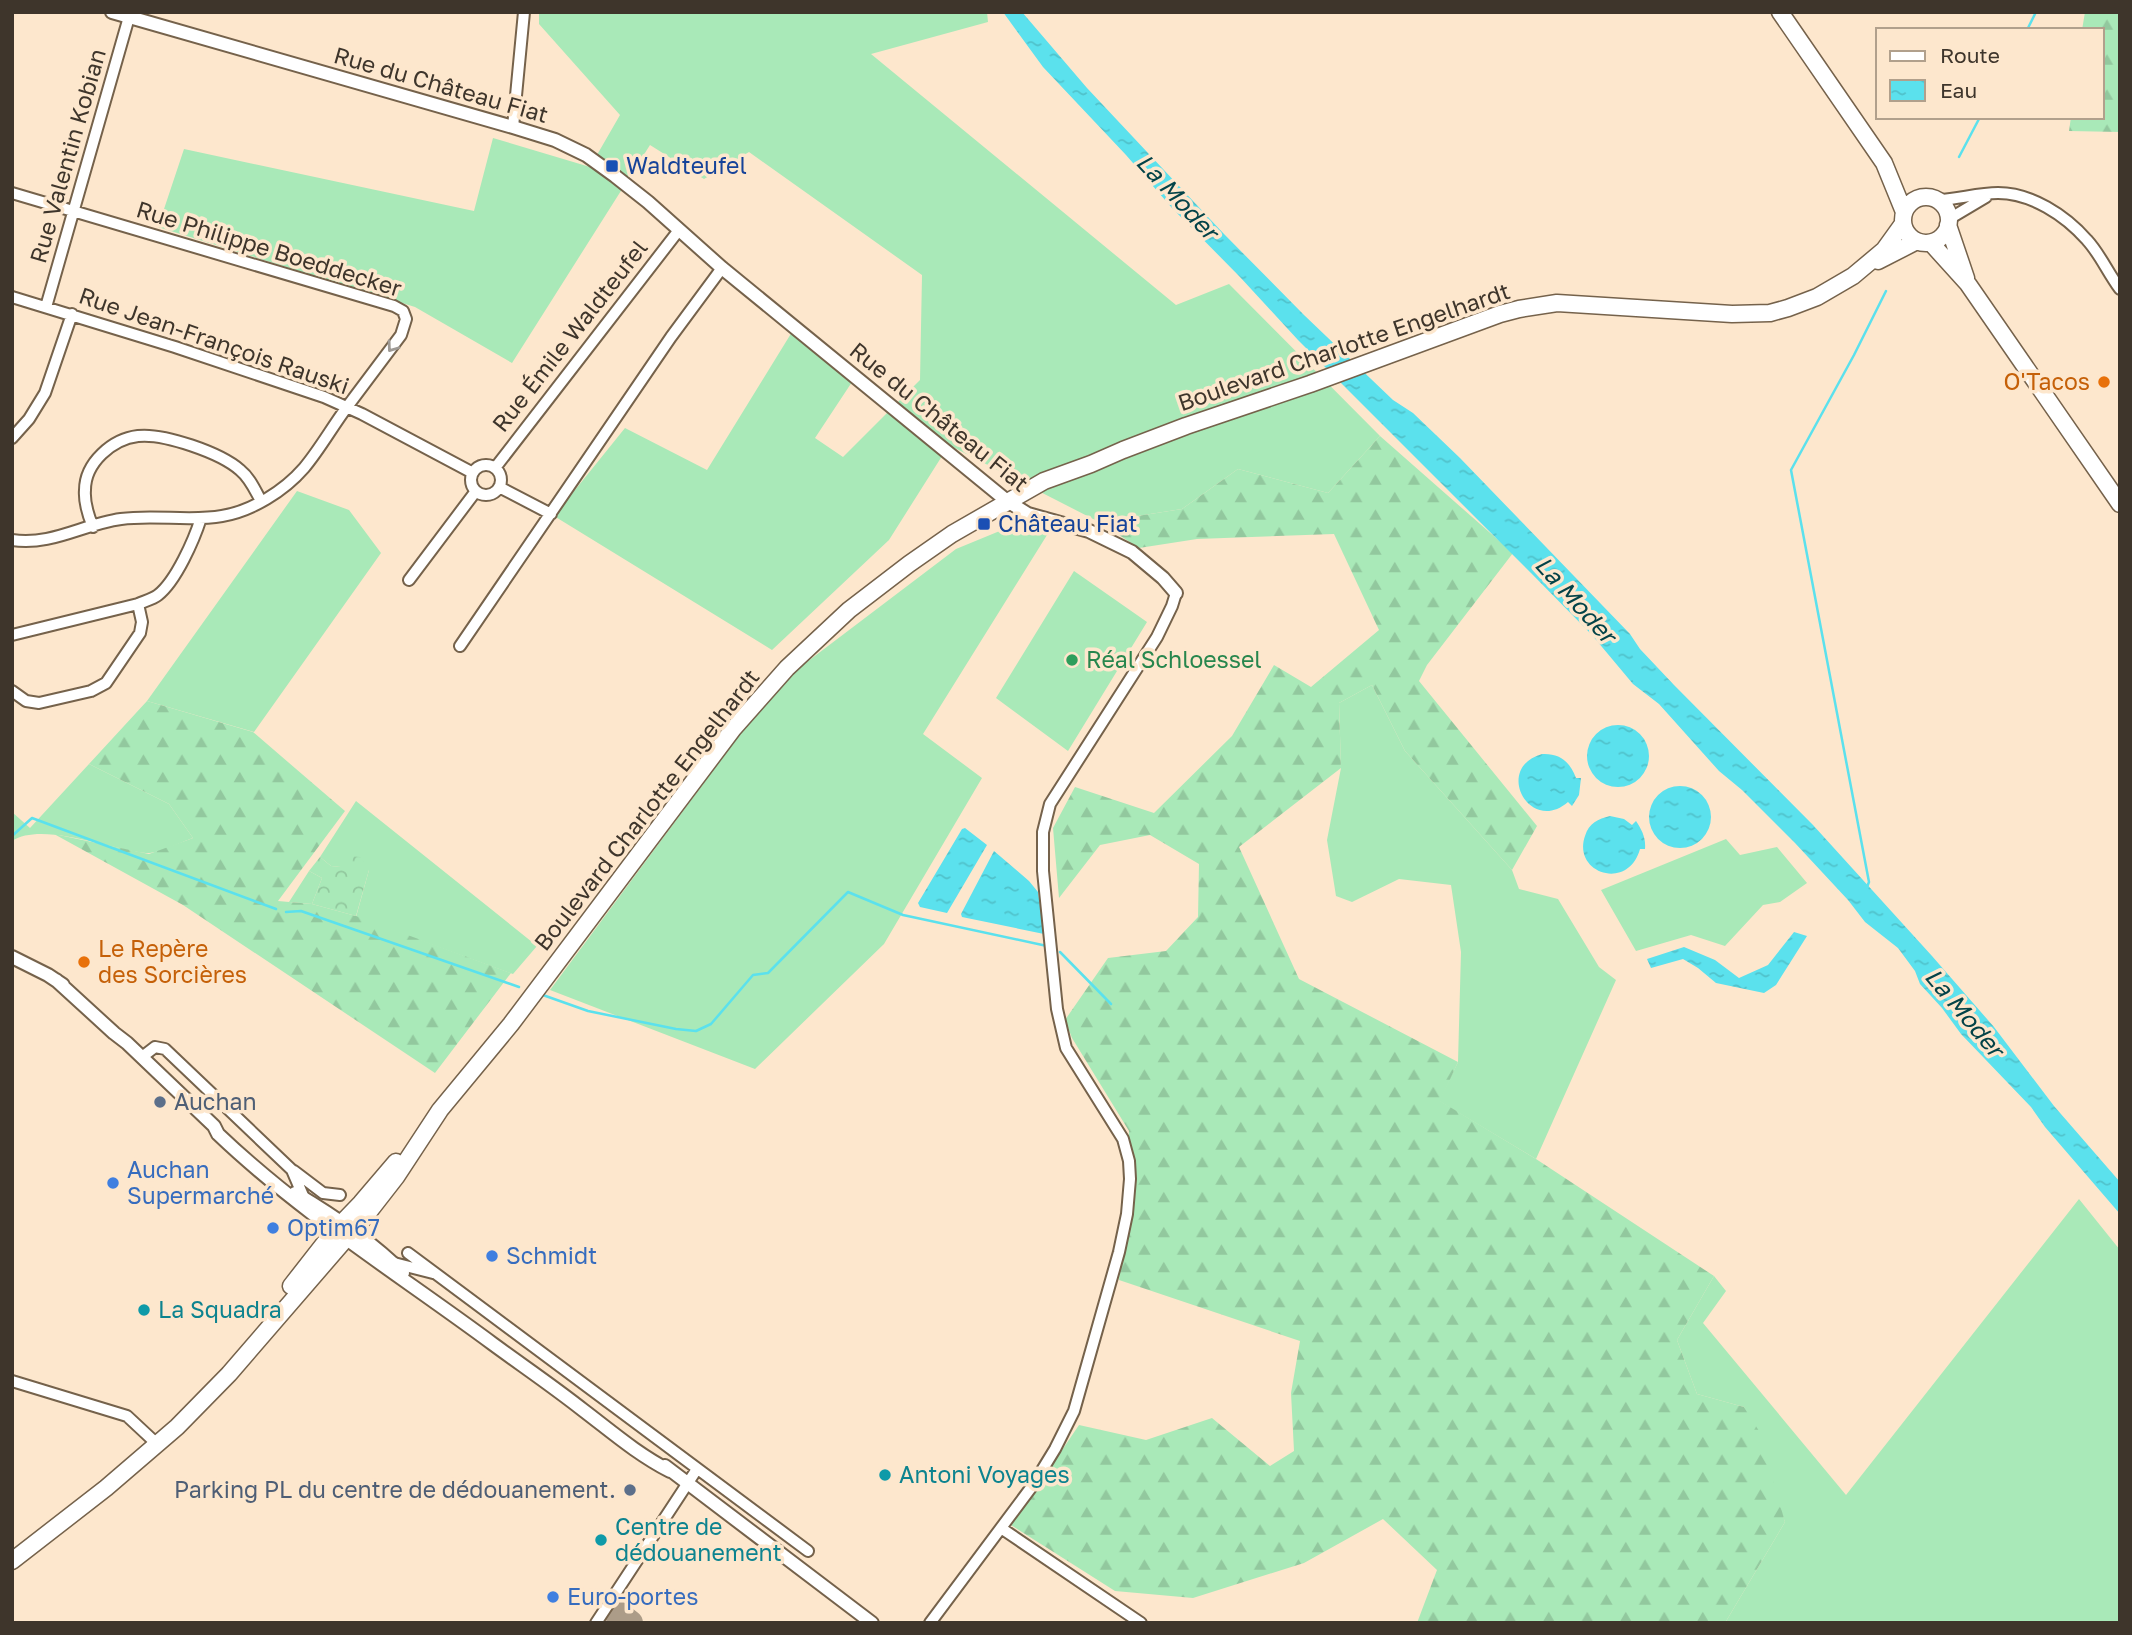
<svg xmlns="http://www.w3.org/2000/svg" width="2132" height="1635" viewBox="0 0 2132 1635" font-family="'Golos Text',sans-serif">
	<style>
		.grass { fill: #a9e9b8 }
		.forest { fill: url(#forest-firs) }
		.park { fill: url(#park-crowns) }
		.water { fill: url(#water-ripples) }
		.lines { fill: none; stroke-linecap: round; stroke-linejoin: round }
		.stream { stroke: #5be1ed; stroke-width: 2.5 }
		.taxiway { stroke: #ac9c88; stroke-width: 26 }
		.minor-casing { stroke: #75624b; stroke-width: 14 }
		.tertiary-casing { stroke: #75624b; stroke-width: 16 }
		.primary-casing { stroke: #75624b; stroke-width: 19 }
		.minor { stroke: #fff; stroke-width: 10 }
		.tertiary { stroke: #fff; stroke-width: 12 }
		.primary { stroke: #fff; stroke-width: 16 }
		.oneway { stroke: #9e9a95 }
		.transit-dot { fill: #1a4fb4; stroke: #fde7cd; stroke-width: 2.5 }
		.food-dot { fill: #e8710a; stroke: #fde7cd; stroke-width: 2.5 }
		.leisure-dot { fill: #2e9e5b; stroke: #fde7cd; stroke-width: 2.5 }
		.service-dot { fill: #5c6f8a; stroke: #fde7cd; stroke-width: 2.5 }
		.shop-dot { fill: #3f7fe0; stroke: #fde7cd; stroke-width: 2.5 }
		.culture-dot { fill: #0f9aa8; stroke: #fde7cd; stroke-width: 2.5 }
		.labels { text-anchor: middle; stroke-width: 7; stroke-linejoin: round; paint-order: stroke }
		.street-label { font-size: 23px; fill: #3e352b; stroke: #fde7cd }
		.transit-label { font-size: 23px; fill: #164399; stroke: #fde7cd; text-anchor: start }
		.food-label { font-size: 23px; fill: #c56008; stroke: #fde7cd; text-anchor: end }
		.leisure-label { font-size: 23px; fill: #27864d; stroke: #fde7cd; text-anchor: start }
		.service-label { font-size: 23px; fill: #4e5e75; stroke: #fde7cd; text-anchor: start }
		.shop-label { font-size: 23px; fill: #366cbe; stroke: #fde7cd; text-anchor: start }
		.culture-label { font-size: 23px; fill: #0d838f; stroke: #fde7cd; text-anchor: start }
		.water-label { font-size: 24px; font-style: italic; fill: #034348; stroke: #fde7cd }
	</style>
	<defs>
		<pattern id="forest-firs" width="22" height="20" patternUnits="userSpaceOnUse" patternTransform="scale(1.75)"><rect width="22" height="20" fill="#a9e9b8"/><path d="M5 1l3.5 6h-7zM16 11l3.5 6h-7z" fill="#92c89e"/></pattern>
		<pattern id="park-crowns" width="20" height="18" patternUnits="userSpaceOnUse" patternTransform="scale(1.75)"><rect width="20" height="18" fill="#a9e9b8"/><path d="M2 6a3 3 0 1 1 6 0M12 15a3 3 0 1 1 6 0" fill="none" stroke="#92c89e"/></pattern>
		<pattern id="water-ripples" width="26" height="14" patternUnits="userSpaceOnUse" patternTransform="scale(1.75)"><rect width="26" height="14" fill="#5be1ed"/><path d="M2 4q2-2 4 0t4 0M15 11q2-2 4 0t4 0" fill="none" stroke="#50c2cb"/></pattern>
	</defs>
	<rect width="100%" height="100%" fill="#fde7cd"/>
	<path class="grass" d="M539,12H987L988,22L871,54L1176,305L1229,284L1380,436L1328,493L1238,469L1182,509L1099,522L949,445L889,540L772,650L554,516L625,428L707,470L792,332L852,382L815,438L843,457L920,380L922,275L749,152L704,179L650,145L512,363L415,307L158,227L184,149L474,211L493,138L590,167L620,115L539,24Z
		M297,491L349,510L381,553L254,732L147,701Z
		M1052,527L923,734L982,778L884,944L755,1069L550,990L741,733L799,668L956,549L1007,528Z
		M1074,571L1147,622L1068,751L996,698Z
		M1372,685L1405,751L1512,870L1519,889L1558,899L1599,967L1616,980L1536,1159L1439,1101L1458,1062L1461,952L1451,885L1399,879L1352,902L1336,896L1327,840L1341,768L1339,703Z
		M89,764L169,804L193,838C181,842 158,854 146,853C112,850 42,821 12,841V812L30,828Z
		M356,801L537,946L513,974L356,917L369,870L331,866L320,857Z
		M1726,839L1740,855L1777,847L1807,883L1780,902L1763,905L1725,946L1691,935L1636,951L1601,890Z
		M309,871L322,878L312,904L289,902Z
		M2079,1199L2120,1250V1623H1725L1785,1522L1744,1407L1697,1394L1677,1340L1714,1276L1726,1291L1703,1323L1846,1495Z"/>
	<path class="forest" d="M2085,12H2120V132L2069,131L2071,117H2102V30H2082Z
		M1380,436L1513,553L1427,665L1419,681L1537,826L1512,870L1405,751L1372,685L1339,703L1341,768L1239,847L1299,979L1458,1062L1440,1101L1536,1159L1714,1276L1677,1340L1697,1394L1744,1407L1759,1431L1785,1522L1725,1623H1417L1437,1570L1383,1519L1304,1563L1193,1598L1115,1591L1011,1525L1079,1425L1146,1440L1212,1418L1270,1466L1294,1451L1291,1393L1300,1341L1119,1280L1129,1131L1072,1038L1065,1020L1108,958L1166,951L1198,917L1199,864L1150,835L1100,845L1059,898L1053,828L1075,787L1154,813L1232,736L1274,665L1311,687L1379,630L1334,534L1197,539L1139,548L1099,522L1182,509L1238,469L1328,493Z
		M147,701L253,732L345,811L278,901L312,904L356,916L511,973L435,1073L183,905L54,834L149,854L193,838L169,804L89,764Z"/>
	<path class="park" d="M349,856L360,857L369,870L356,916L312,904L322,878L309,871L320,857L331,866L343,867Z"/>
	<path class="water" d="M1003,12H1022L1087,88L1224,234L1304,315L1393,400L1413,413L1460,458L1630,634L1640,649L1674,685L1813,825L1932,956L1994,1027L2054,1106L2120,1182V1214L2045,1127L2031,1107L1961,1034L1942,1008L1920,984L1915,971L1898,948L1865,922L1848,900L1795,843L1742,790L1719,771L1659,704L1633,684L1592,635L1531,573L1298,340L1240,277L1172,208L1126,155L1043,67Z
		M1587 756a31 31 0 1 1 62 0a31 31 0 1 1-62 0Z
		M1542,754C1560,753 1570,762 1576,778H1581L1579,795L1572,806L1568,802C1530,835 1493,768 1542,754Z
		M1649 817a31 31 0 1 1 62 0a31 31 0 1 1-62 0Z
		M1610,816L1624,819L1632,825L1636,821C1642,830 1646,838 1645,849H1640C1628,892 1572,873 1585,836C1589,823 1598,819 1610,816Z
		M965,828L987,845L947,913L920,907L918,903L962,829Z
		M994,851L1029,881L1038,892L1044,934L962,917L961,914Z
		M1794,932L1807,936L1776,985L1764,993L1716,983L1698,968L1683,959L1651,968L1647,959L1684,947L1715,960L1739,978L1768,965Z"/>
	<g class="lines">
		<path class="stream" d="M2027,30L2036,12
			M1959,157L1980,117
			M12,836L32,818L276,909
			M1867,887L1869,882L1791,470L1854,355L1886,291
			M286,912L301,911L519,987
			M1060,952L1111,1004
			M540,994L588,1011L676,1029L696,1031L711,1024L753,975L768,973L848,892L903,915L1047,946"/>
		<path class="taxiway" d="M617,1613L630,1623"/>
		<defs>
			<path id="minor" d="M513,127L524,12
				M12,193L394,306L403,311L406,319L401,335C383,359 365,383 347,407C332,427 320,449 304,468C284,491 252,511 222,516C189,522 155,514 121,519C83,524 52,546 12,540
				M1939,200C1959,199 1978,193 1998,193C2031,193 2065,215 2087,240C2100,254 2108,273 2120,289
				M1949,219L1986,197
				M12,297L175,347L324,397L362,414L473,473
				M46,307L129,17
				M12,438L29,419L45,393L72,314
				M471 480a15 15 0 1 1 30 0a15 15 0 1 1-30 0Z
				M495,468L679,230
				M499,487L551,514
				M93,527C88,515 84,502 85,490C85,463 112,439 138,436C164,433 221,453 240,470C250,478 255,490 261,501
				M409,580L476,491
				M12,635L138,604C145,601 153,599 158,595C176,581 194,540 201,518
				M460,646L671,337L722,268
				M12,691L26,701L39,703L91,691L106,683L140,633L142,622L138,604
				M142,1057L155,1047L165,1049L292,1170L304,1198
				M294,1171L323,1193L340,1195
				M408,1253L808,1551
				M394,1263L433,1273
				M12,1381L127,1416L157,1444
				M1001,1528L1141,1623
				M596,1623L697,1469
				M930,1623L1033,1485L1055,1449L1074,1411L1119,1252L1127,1214L1130,1179L1129,1161L1123,1139L1066,1048L1057,1009L1043,871V832L1050,804L1157,637L1172,606L1176,593"/>
			<path id="tertiary" d="M112,12L513,127L555,140L586,155L615,176L648,202L722,268L1007,501L1028,514L1089,531L1132,552L1163,578L1176,593
				M12,957L48,975L63,985
				M56,980L114,1033L127,1043L214,1126L218,1134C302,1214 400,1275 493,1344C523,1366 554,1387 583,1410C612,1432 637,1454 670,1471
				M295,1193C334,1216 371,1241 403,1273
				M665,1466L872,1623"/>
			<path id="primary" d="M1780,12L1884,163L1904,212
				M1903 220a23 23 0 1 1 46 0a23 23 0 1 1-46 0Z
				M1948,225L1966,278
				M1931,243L1968,284L2120,504
				M1878,261L1917,241
				M291,1286L334,1231L361,1203L396,1162
				M12,1561L106,1488L177,1427L229,1374L368,1213L396,1177L440,1110L511,1024L733,729L787,668L849,610L909,564L952,534L1044,481L1091,464L1123,450L1186,426L1310,384L1500,314L1519,309L1557,303L1732,314L1770,313L1788,308L1817,297L1853,276L1884,250L1902,225"/>
		</defs>
		<use href="#minor" class="minor-casing"/>
		<use href="#tertiary" class="tertiary-casing"/>
		<use href="#primary" class="primary-casing"/>
		<use href="#minor" class="minor"/>
		<use href="#tertiary" class="tertiary"/>
		<use href="#primary" class="primary"/>
	</g>
	<defs><path id="oneway-chevron" d="M-2-3.5L2.5 0L-2 3.5" fill="none" stroke-width="1.6" stroke-linecap="round" stroke-linejoin="round" transform="scale(1.75)"/></defs>
	<use class="oneway" href="#oneway-chevron" transform="translate(392 347) rotate(126)"/>
	<g class="transit-dot">
		<rect x="605" y="159" width="14" height="14" rx="3.5"/>
		<rect x="977" y="517" width="14" height="14" rx="3.5"/>
	</g>
	<g class="food-dot">
		<circle cx="2104" cy="382" r="7"/>
		<circle cx="84" cy="962" r="7"/>
	</g>
	<circle class="leisure-dot" cx="1072" cy="660" r="7"/>
	<g class="service-dot">
		<circle cx="160" cy="1102" r="7"/>
		<circle cx="630" cy="1490" r="7"/>
	</g>
	<g class="shop-dot">
		<circle cx="113" cy="1183" r="7"/>
		<circle cx="273" cy="1228" r="7"/>
		<circle cx="492" cy="1256" r="7"/>
		<circle cx="553" cy="1597" r="7"/>
	</g>
	<g class="culture-dot">
		<circle cx="144" cy="1310" r="7"/>
		<circle cx="885" cy="1475" r="7"/>
		<circle cx="601" cy="1540" r="7"/>
	</g>
	<g class="labels">
		<g class="street-label">
			<text transform="translate(441 85) rotate(16)" y="8">Rue du Château Fiat</text>
			<text transform="translate(68 156) rotate(-74)" y="8">Rue Valentin Kobian</text>
			<text transform="translate(269 249) rotate(17)" y="8">Rue Philippe Boeddecker</text>
			<text transform="translate(570 336) rotate(-52)" y="8">Rue Émile Waldteufel</text>
			<text transform="translate(214 341) rotate(19)" y="8">Rue Jean-François Rauski</text>
			<text transform="translate(1344 347) rotate(-19)" y="8">Boulevard Charlotte Engelhardt</text>
			<text transform="translate(939 417) rotate(39)" y="8">Rue du Château Fiat</text>
			<text transform="translate(647 810) rotate(-52)" y="8">Boulevard Charlotte Engelhardt</text>
		</g>
		<g class="transit-label">
			<text x="626" y="174">Waldteufel</text>
			<text x="998" y="532">Château Fiat</text>
		</g>
		<g class="food-label">
			<text x="2090" y="390">O'Tacos</text>
			<text x="98" y="957" text-anchor="start">Le Repère<tspan x="98" dy="26">des Sorcières</tspan></text>
		</g>
		<g class="leisure-label">
			<text x="1086" y="668">Réal Schloessel</text>
		</g>
		<g class="service-label">
			<text x="174" y="1110">Auchan</text>
			<text x="616" y="1498" text-anchor="end">Parking PL du centre de dédouanement.</text>
		</g>
		<g class="shop-label">
			<text x="127" y="1178">Auchan<tspan x="127" dy="26">Supermarché</tspan></text>
			<text x="287" y="1236">Optim67</text>
			<text x="506" y="1264">Schmidt</text>
			<text x="567" y="1605">Euro-portes</text>
		</g>
		<g class="culture-label">
			<text x="158" y="1318">La Squadra</text>
			<text x="899" y="1483">Antoni Voyages</text>
			<text x="615" y="1535">Centre de<tspan x="615" dy="26">dédouanement</tspan></text>
		</g>
		<g class="water-label">
			<text transform="translate(1177 197) rotate(47)" y="8">La Moder</text>
			<text transform="translate(1575 600) rotate(48)" y="8">La Moder</text>
			<text transform="translate(1964 1013) rotate(50)" y="8">La Moder</text>
		</g>
	</g>
	<rect width="2132" height="1635" fill="none" stroke="#3e352b" stroke-width="28"/>
	<rect x="1876" y="28" width="228" height="91" fill="#fde7cd" stroke="#b1a08c" stroke-width="2"/>
	<rect x="1890" y="51" width="35" height="10" fill="#ffffff" stroke="#b1a08c" stroke-width="2"/>
	<text x="1940" y="63" font-size="21" fill="#3e352b">Route</text>
	<rect x="1890" y="80" width="35" height="21" fill="url(#water-ripples)" stroke="#b1a08c" stroke-width="2"/>
	<text x="1940" y="98" font-size="21" fill="#3e352b">Eau</text>
</svg>
